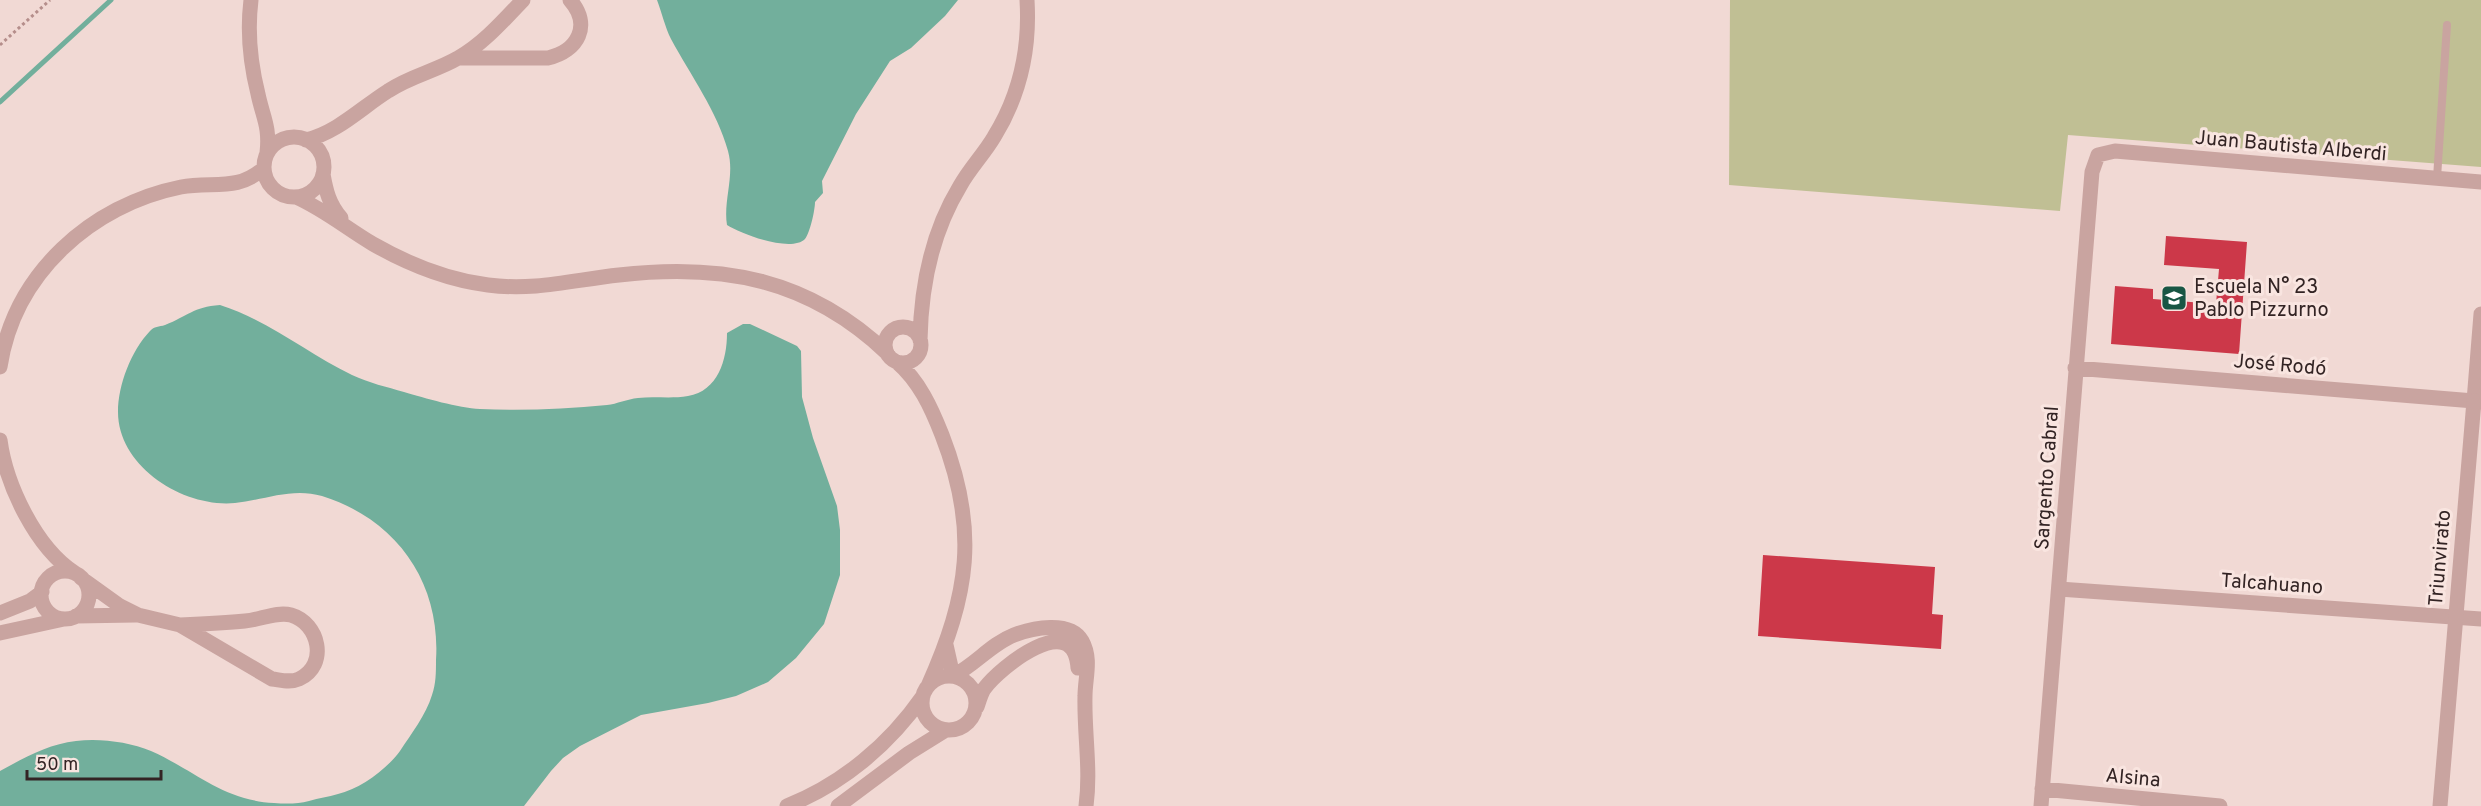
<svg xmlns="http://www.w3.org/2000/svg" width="2481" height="806" viewBox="0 0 2481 806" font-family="Overpass,sans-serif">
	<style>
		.green { fill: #c0bf94 }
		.water { fill: #72af9c }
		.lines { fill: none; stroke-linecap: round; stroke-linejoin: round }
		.stream { stroke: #72af9c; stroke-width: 5 }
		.building { fill: #cc3849 }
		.path { stroke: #b58e8b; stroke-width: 3; stroke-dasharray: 3 3; stroke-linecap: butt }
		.service { stroke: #c9a4a0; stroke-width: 8 }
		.minor { stroke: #c9a4a0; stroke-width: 15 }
		.tertiary { stroke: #c9a4a0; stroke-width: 15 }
		.labels { text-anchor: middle; stroke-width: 6; stroke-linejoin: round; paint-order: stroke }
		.street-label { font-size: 20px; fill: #332424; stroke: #f9e5e0 }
		.poi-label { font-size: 20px; fill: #332424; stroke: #f9e5e0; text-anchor: start }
	</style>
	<rect width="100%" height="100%" fill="#f1d9d4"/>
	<path class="green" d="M1730,0H2481V167L2068,135L2060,211L1729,185Z"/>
	<path class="water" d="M657,0H958L945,16L911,48L890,61L856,114L822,181L823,193L815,202C815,210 810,233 805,239C791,253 741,234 727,225C723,201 735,176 728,151C717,111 691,76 671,39C665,27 662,13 657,0Z
		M220,305C268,320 307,353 352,375C369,383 387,387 404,392C425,398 458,408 480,409C522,411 565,409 607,405C617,404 627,399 638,398C654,396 671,399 688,396C718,391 727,360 727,333L743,324H750L797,346L801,351L802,397L813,438L837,506L840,530V575L824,624L796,658L768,682L736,696L708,703L641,715L580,746L563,758L551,771L524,806H0V771C24,758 48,744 76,741C100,738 129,742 151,751C196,771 222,800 274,803C286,804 298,804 309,801C319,798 328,797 338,794C360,789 387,769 400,751C411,734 426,715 432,695C436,684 436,672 436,660C441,582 396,519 322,496C292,487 264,500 235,503C184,508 118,467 118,412C118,385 131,351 150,331C154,326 159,327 165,325C188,316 193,307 220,305Z"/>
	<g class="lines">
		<path class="stream" d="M0,102L111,0"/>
	</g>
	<path class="building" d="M2166,236L2247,242L2239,354L2111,344L2115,286L2153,289V299L2216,304L2219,269L2164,265Z
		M1763,555L1935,567L1932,614L1943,615L1941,649L1758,636Z"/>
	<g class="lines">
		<path class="path" d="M0,45L50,0"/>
		<path class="service" d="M2437,178L2447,25"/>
		<path class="minor" d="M251,0C247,32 250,62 258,94C263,118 270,126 267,153
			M459,58H548C578,51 592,25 570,0
			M264 167a30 30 0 1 1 60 0a30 30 0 1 1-60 0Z
			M306,140C338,132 361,108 388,91C410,76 436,71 458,58C483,44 504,20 523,0
			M323,174C326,191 329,204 341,218
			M296,197C325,210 346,228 373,244C408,264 448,280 488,285C535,291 573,280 619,275C723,263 809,279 887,353
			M885 345a18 18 0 1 1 36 0a18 18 0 1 1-36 0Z
			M920,340C921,287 932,232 960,186C970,168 984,154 994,137C1020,95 1030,48 1027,0
			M897,362C919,381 931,407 942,435C979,530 969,594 928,686
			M0,367C14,274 91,205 181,187C213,181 237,192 264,168
			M2075,368L2474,401L2481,314
			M0,440C6,485 36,548 75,573
			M41 595a24 24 0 1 1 48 0a24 24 0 1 1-48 0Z
			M81,578L120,606L138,615L180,625L272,679C281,680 290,683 299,679C329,665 319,623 291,615C277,611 260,620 245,621C224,623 202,624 180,625
			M2059,589L2481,619
			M0,613L30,601L42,592
			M76,616L135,615
			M0,633L64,619
			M946,645L953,676C975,665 991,644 1014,635C1032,628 1070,620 1082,641C1092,659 1085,678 1085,696C1084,733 1091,769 1086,806
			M922 703a27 27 0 1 1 54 0a27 27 0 1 1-54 0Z
			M977,707C979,701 981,694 984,689C1000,667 1074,608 1078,668
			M2042,789L2220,806
			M787,806C842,784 889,745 923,696
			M838,806L909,753L946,730
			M2041,806L2092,172L2098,155L2115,151L2481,182"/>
		<path class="tertiary" d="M2440,806L2474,401L2481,402"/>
	</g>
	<defs>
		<symbol id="school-square" viewBox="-11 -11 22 22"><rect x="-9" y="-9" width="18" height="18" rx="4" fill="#185644" stroke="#f9e5e0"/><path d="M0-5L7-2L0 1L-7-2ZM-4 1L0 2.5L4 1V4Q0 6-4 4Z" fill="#fff"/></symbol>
	</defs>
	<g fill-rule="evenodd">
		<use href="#school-square" x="2159" y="283" width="30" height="30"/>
	</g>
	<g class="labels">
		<g class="street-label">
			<text transform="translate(2291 145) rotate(5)" y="7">Juan Bautista Alberdi</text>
			<text transform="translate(2280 364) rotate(5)" y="7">José Rodó</text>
			<text transform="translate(2046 478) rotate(-86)" y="7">Sargento Cabral</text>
			<text transform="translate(2439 558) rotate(-85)" y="7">Triunvirato</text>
			<text transform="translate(2272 583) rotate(4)" y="7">Talcahuano</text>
			<text transform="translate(2133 777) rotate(5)" y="7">Alsina</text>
		</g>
		<g class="poi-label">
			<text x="2194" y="293">Escuela N° 23<tspan x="2194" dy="23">Pablo Pizzurno</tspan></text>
		</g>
	</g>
	<path d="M27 770v9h134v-9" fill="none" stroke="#332424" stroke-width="3"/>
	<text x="36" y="770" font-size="18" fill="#332424" stroke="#f9e5e0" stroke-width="4.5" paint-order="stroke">50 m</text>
</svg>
